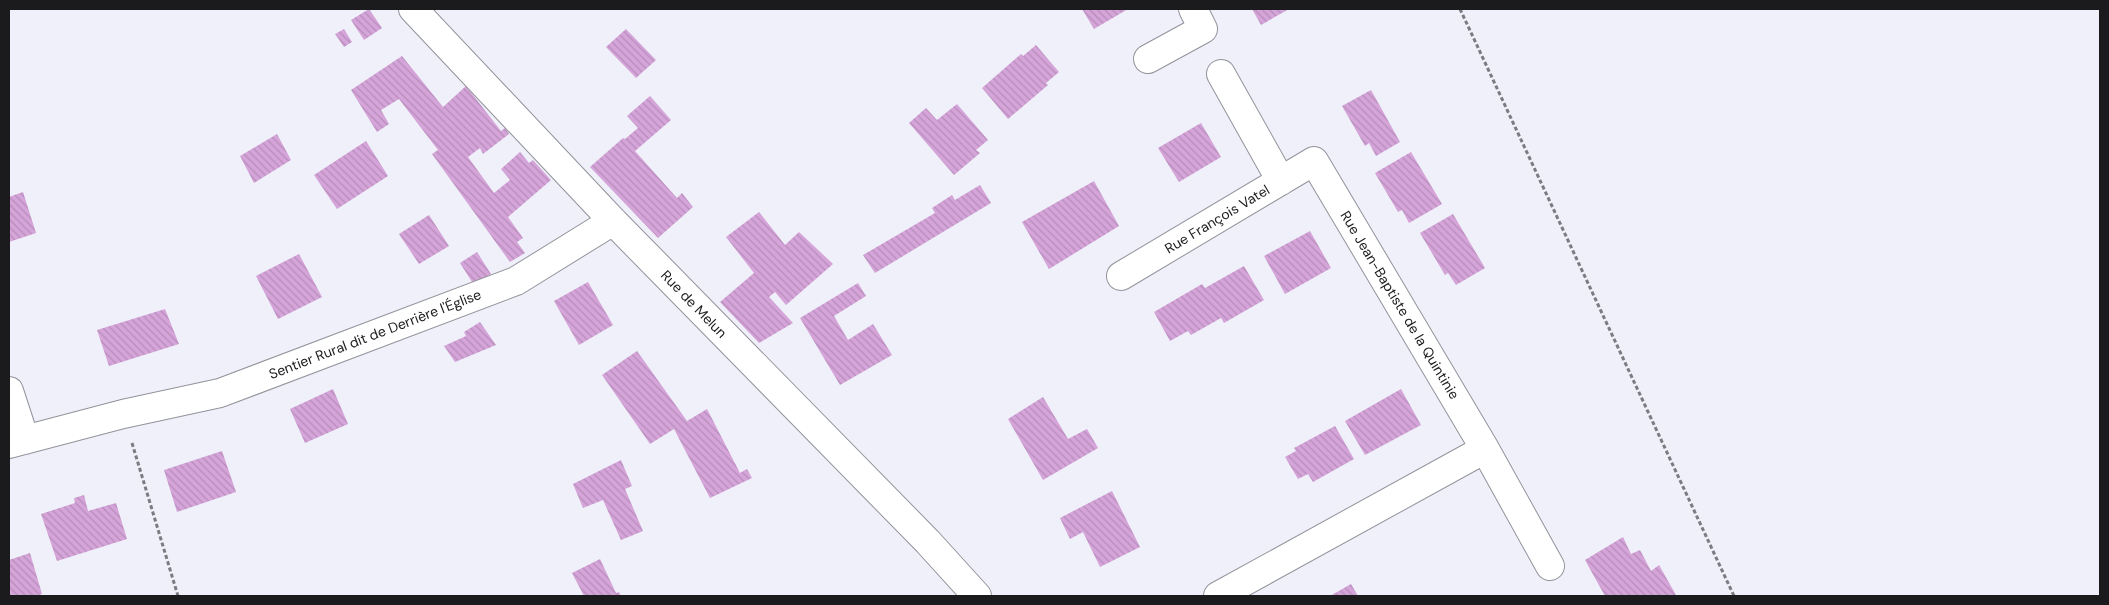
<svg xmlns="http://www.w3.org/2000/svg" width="2109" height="605" viewBox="0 0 2109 605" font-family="'DM Sans',sans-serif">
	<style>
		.building { fill: url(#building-back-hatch) }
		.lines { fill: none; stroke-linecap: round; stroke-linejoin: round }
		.minor-casing { stroke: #92939b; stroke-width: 30 }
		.path { stroke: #7b7c81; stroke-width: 3; stroke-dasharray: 4 2.5; stroke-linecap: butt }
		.minor { stroke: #fff; stroke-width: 28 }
		.labels { text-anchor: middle; stroke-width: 4.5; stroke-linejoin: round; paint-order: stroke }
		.street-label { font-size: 14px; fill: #1b1b1e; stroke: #fff }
	</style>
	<defs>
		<pattern id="building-back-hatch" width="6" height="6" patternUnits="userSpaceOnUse" patternTransform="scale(1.25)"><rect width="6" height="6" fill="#d5a4d9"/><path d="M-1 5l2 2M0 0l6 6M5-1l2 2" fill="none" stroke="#b68dba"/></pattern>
	</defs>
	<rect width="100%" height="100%" fill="#eff0f9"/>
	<path class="building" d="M369,9L382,28L364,40L351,20Z
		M1082,9H1128L1094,29Z
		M1252,9H1289L1261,25Z
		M344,29L352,42L344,47L335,34Z
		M626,29L656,60L636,78L606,47Z
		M1036,45L1059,72L1046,83L1048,85L1008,119L982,88L1021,54L1023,56Z
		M402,56L443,107L466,86L501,131L505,128L509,134L483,154L480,148L468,157L494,193L510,180L501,169L520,152L529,163L533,160L551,180L508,217L523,238L517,242L525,253L510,262L432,154L438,150L399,99L381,110L389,124L377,132L351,90Z
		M1371,90L1400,142L1376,156L1369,143L1365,146L1342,106Z
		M650,96L671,120L635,151L677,198L682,193L693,207L658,238L590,167L623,138L625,139L638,128L627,116Z
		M957,104L988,140L976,150L980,153L954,175L909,123L926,108L937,120Z
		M1201,123L1221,157L1179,182L1158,148Z
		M277,134L291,160L254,183L240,156Z
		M366,141L388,176L337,209L314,175Z
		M1411,152L1442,204L1409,223L1402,210L1398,212L1375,173Z
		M1094,181L1119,226L1049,269L1022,222Z
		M980,185L991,203L875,273L863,255L935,213L932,208L952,195L955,200Z
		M23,192L36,233L9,242V197Z
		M759,212L785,245L799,232L833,264L786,305L775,292L769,297L793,323L759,343L720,302L754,273L726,237Z
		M1453,214L1485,268L1456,285L1448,273L1445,275L1420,233Z
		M429,215L449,246L419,264L399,234Z
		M1310,231L1331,268L1285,294L1264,256Z
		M477,252L491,274L474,285L460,263Z
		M299,254L322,297L278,319L256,276Z
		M1244,266L1264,300L1224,323L1221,318L1191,335L1188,331L1170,341L1154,312L1202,284L1205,288Z
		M588,282L613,325L579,345L554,301Z
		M858,283L866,296L834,316L848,340L873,324L892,355L840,385L800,318Z
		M165,309L179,344L109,366L97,330Z
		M480,322L496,345L455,362L444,346L466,336L464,332Z
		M637,351L687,421L707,409L740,473L747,469L752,478L710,498L674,429L650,444L602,375Z
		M333,389L348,424L305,443L290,409Z
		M1401,389L1421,425L1365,455L1345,421Z
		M1043,397L1068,439L1087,429L1098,448L1043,480L1008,419Z
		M1335,426L1354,459L1313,482L1308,474L1298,479L1285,457L1296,451L1294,448Z
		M222,451L236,492L177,512L164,470Z
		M621,460L632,486L625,489L643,531L621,540L603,500L583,508L573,484Z
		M1112,491L1140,547L1100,567L1083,532L1070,539L1060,518Z
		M84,495L88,511L116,503L127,539L57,561L41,514L75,503L74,498Z
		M1623,537L1631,554L1640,550L1651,571L1659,565L1676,595L1673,596H1605L1585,560Z
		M30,553L42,594L36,596H9V560Z
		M600,559L616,593L619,592L621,596H584L572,573Z
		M1351,584L1358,596H1330Z"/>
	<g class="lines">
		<defs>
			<path id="minor" d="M413,9L613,221L928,542L977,596
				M1148,59L1203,29L1193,9
				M1221,74L1281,181
				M1121,276L1314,161L1485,449L1550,566
				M9,391L25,440
				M9,444L123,414L220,393L516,281L613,221
				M1218,596L1485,449"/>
		</defs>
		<use href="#minor" class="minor-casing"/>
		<path class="path" d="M1460,9L1734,596
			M132,443L178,596"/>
		<use href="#minor" class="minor"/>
	</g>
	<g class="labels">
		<g class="street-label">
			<text transform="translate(1217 219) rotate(-31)" y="5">Rue François Vatel</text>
			<text transform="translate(694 304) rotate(46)" y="5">Rue de Melun</text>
			<text transform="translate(1400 305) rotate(59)" y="5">Rue Jean-Baptiste de la Quintinie</text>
			<text transform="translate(375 334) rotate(-21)" y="5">Sentier Rural dit de Derrière l'Église</text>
		</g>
	</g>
	<rect width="2109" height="605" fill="none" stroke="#1b1b1e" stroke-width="20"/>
</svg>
